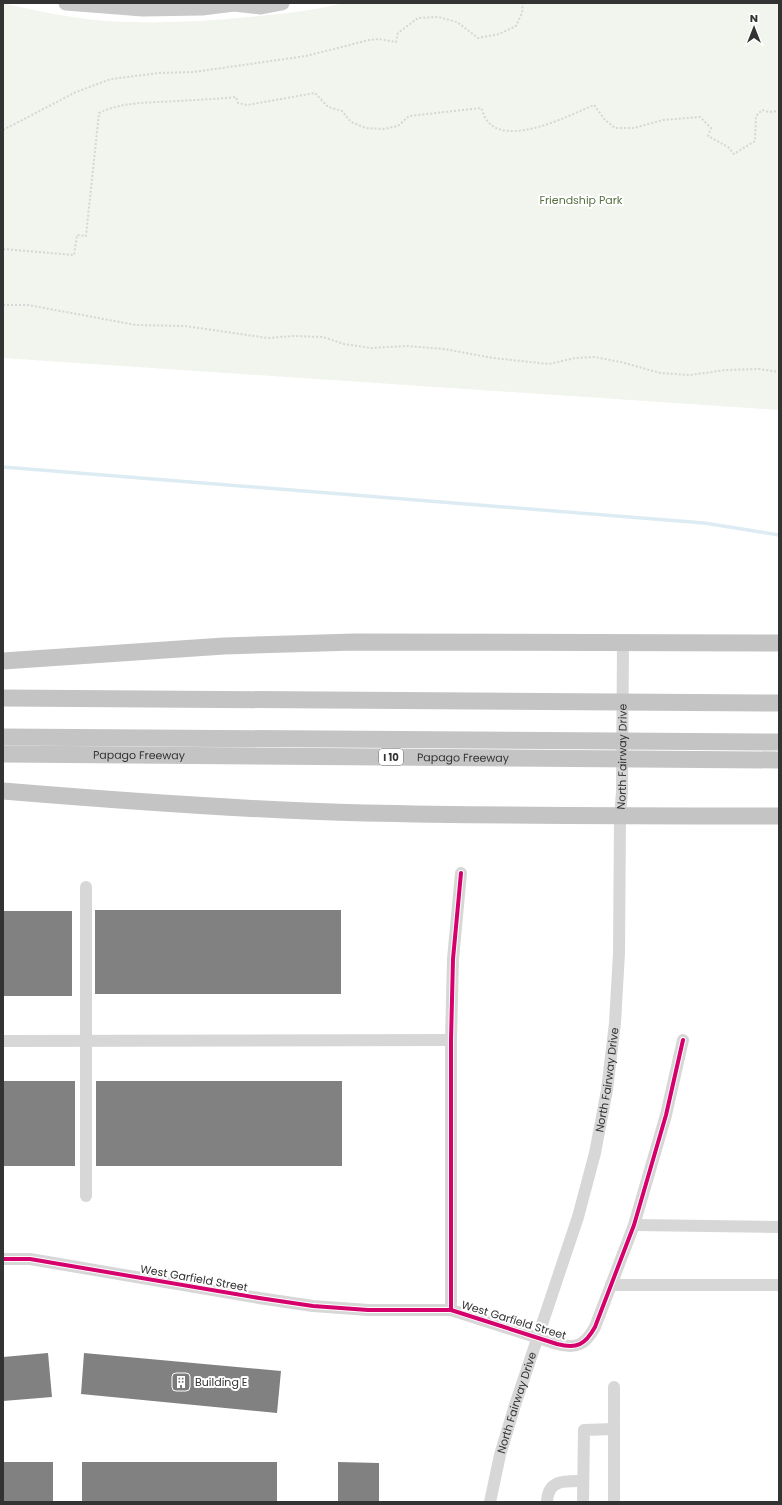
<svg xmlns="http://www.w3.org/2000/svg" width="782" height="1505" viewBox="0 0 782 1505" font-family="Poppins,sans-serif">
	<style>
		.green { fill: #f1f5ed }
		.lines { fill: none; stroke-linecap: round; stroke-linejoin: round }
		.stream { stroke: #ddebf3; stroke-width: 3.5 }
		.building { fill: #818181 }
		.path { stroke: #d6d6d6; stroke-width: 2; stroke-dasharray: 2 2; stroke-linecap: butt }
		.minor { stroke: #d7d7d7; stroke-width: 12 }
		.major { stroke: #cacaca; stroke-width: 15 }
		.highway { stroke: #c4c4c4; stroke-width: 17 }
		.cycleway-casing { stroke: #fff; stroke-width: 6 }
		.cycleway { stroke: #d6006c; stroke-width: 4 }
		.labels { text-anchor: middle; stroke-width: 4; stroke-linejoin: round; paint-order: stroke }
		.shield { fill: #fff; stroke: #707070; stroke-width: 1 }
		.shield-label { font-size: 10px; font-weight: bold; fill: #333 }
		.park-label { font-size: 11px; fill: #56703f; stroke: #fff }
		.street-label { font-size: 11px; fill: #333; stroke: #fff }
		.poi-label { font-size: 11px; fill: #333; stroke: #fff; text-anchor: start }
	</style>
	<rect width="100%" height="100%" fill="#fff"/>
	<path class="green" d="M3,3C36,11 71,18 105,21C152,24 201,22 248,17C280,14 313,11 344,3H779V410L3,358Z"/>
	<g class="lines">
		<path class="stream" d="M3,467L704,523L779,535"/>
	</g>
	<path class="building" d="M95,910H341V994H95Z
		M3,911H72V996H3Z
		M3,1081H75V1166H3Z
		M96,1081H342V1166H96Z
		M48,1353L52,1397L3,1401V1357Z
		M84,1353L281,1371L277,1413L81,1394Z
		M3,1462H53V1502H3Z
		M82,1462H277V1502H82Z
		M338,1462L379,1463V1502H338Z"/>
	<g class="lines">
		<path class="path" d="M3,130L76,92L111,79L158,73L194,72L306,56L369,40L378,39L396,42L398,33L418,18L438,17L457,22L478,38L499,34L516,26L522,13L523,3
			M3,249L74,255L77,235L86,236L99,113C124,101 150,103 177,101C197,100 216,99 236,97L238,103L247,105L315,93L328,107L342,111L351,122L366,128L383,129L398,126L409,116L481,108C483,112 484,116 486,119C505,149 570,115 594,105L605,120L615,128H634L663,120L700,117L711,128L708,136L728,147L734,154L755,141L756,116L762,110L769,112L779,111
			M3,305H28L136,325L185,326L268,338L293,336L323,337L344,344L371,348L407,346L444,349L493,358L549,364L575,358L594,357L621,362L660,373L690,375L726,370L759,369L779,372"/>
		<g class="minor">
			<path d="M86,887V1196"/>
			<path d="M3,1041L451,1040"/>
			<path d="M634,1225L779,1227"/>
			<path d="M3,1259H30L259,1298L313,1306L368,1310H451L557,1344C577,1349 585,1345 595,1327L634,1225L666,1115L683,1040"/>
			<path d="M611,1285H779"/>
			<path d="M451,1310V1040L453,959L461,873"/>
			<path d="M614,1387V1502"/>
			<path id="s1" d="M490,1502L500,1455L515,1405L578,1217L595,1153L607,1090L615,1023L619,953L620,816L622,792L623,642"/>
			<path d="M547,1502C548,1479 565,1481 583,1481"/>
			<path d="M583,1502L584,1430L614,1429"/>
		</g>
		<path class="major" d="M66,3L143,9L202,8L234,4L261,7L282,3"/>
		<g class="highway">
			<path d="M3,661L224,646L355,642L779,643"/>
			<path d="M3,698L779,703"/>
			<path d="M3,737L779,742"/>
			<path id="s2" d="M3,754L779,760"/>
			<path d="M3,791C124,801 244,810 365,813C503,816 641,816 779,816"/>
		</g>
		<defs>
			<path id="cycleway" d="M3,1259H30L259,1298L313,1306L368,1310H451L557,1344C577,1349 585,1345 595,1327L634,1225L666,1115L683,1040
				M451,1310V1040L453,959L461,873"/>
		</defs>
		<use href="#cycleway" class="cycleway-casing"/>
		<use href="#cycleway" class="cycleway"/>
	</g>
	<defs>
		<symbol id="building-square" viewBox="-11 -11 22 22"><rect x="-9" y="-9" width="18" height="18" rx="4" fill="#7a7a7a" stroke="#fff"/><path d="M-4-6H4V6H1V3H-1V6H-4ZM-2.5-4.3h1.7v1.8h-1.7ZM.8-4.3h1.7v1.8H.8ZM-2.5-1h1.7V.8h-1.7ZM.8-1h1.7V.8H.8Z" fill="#fff"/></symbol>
	</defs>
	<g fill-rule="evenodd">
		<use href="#building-square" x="170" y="1371" width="22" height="22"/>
	</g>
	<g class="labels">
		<rect class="shield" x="379" y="749" width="24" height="16" rx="3"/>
		<g class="shield-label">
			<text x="391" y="761">I 10</text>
		</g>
		<g class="park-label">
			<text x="581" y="204">Friendship Park</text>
		</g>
		<g class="street-label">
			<text dy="4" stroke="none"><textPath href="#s2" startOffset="136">Papago Freeway</textPath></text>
			<text dy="4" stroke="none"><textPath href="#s2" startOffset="460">Papago Freeway</textPath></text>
			<text dy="4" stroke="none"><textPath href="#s1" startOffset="763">North Fairway Drive</textPath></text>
			<text dy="4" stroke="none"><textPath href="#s1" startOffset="439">North Fairway Drive</textPath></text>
			<text transform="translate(194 1278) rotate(10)" y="4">West Garfield Street</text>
			<text transform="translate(514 1320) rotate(17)" y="4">West Garfield Street</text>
			<text dy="4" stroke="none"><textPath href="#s1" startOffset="103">North Fairway Drive</textPath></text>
		</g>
		<g class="poi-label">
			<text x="195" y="1386">Building E</text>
		</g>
	</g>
	<rect width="782" height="1505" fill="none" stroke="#333333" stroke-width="8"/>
	<g transform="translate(754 28)" stroke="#ffffff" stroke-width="3" paint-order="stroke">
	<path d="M0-3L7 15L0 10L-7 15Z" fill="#333333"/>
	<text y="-6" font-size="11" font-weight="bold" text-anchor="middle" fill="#333333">N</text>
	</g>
</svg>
